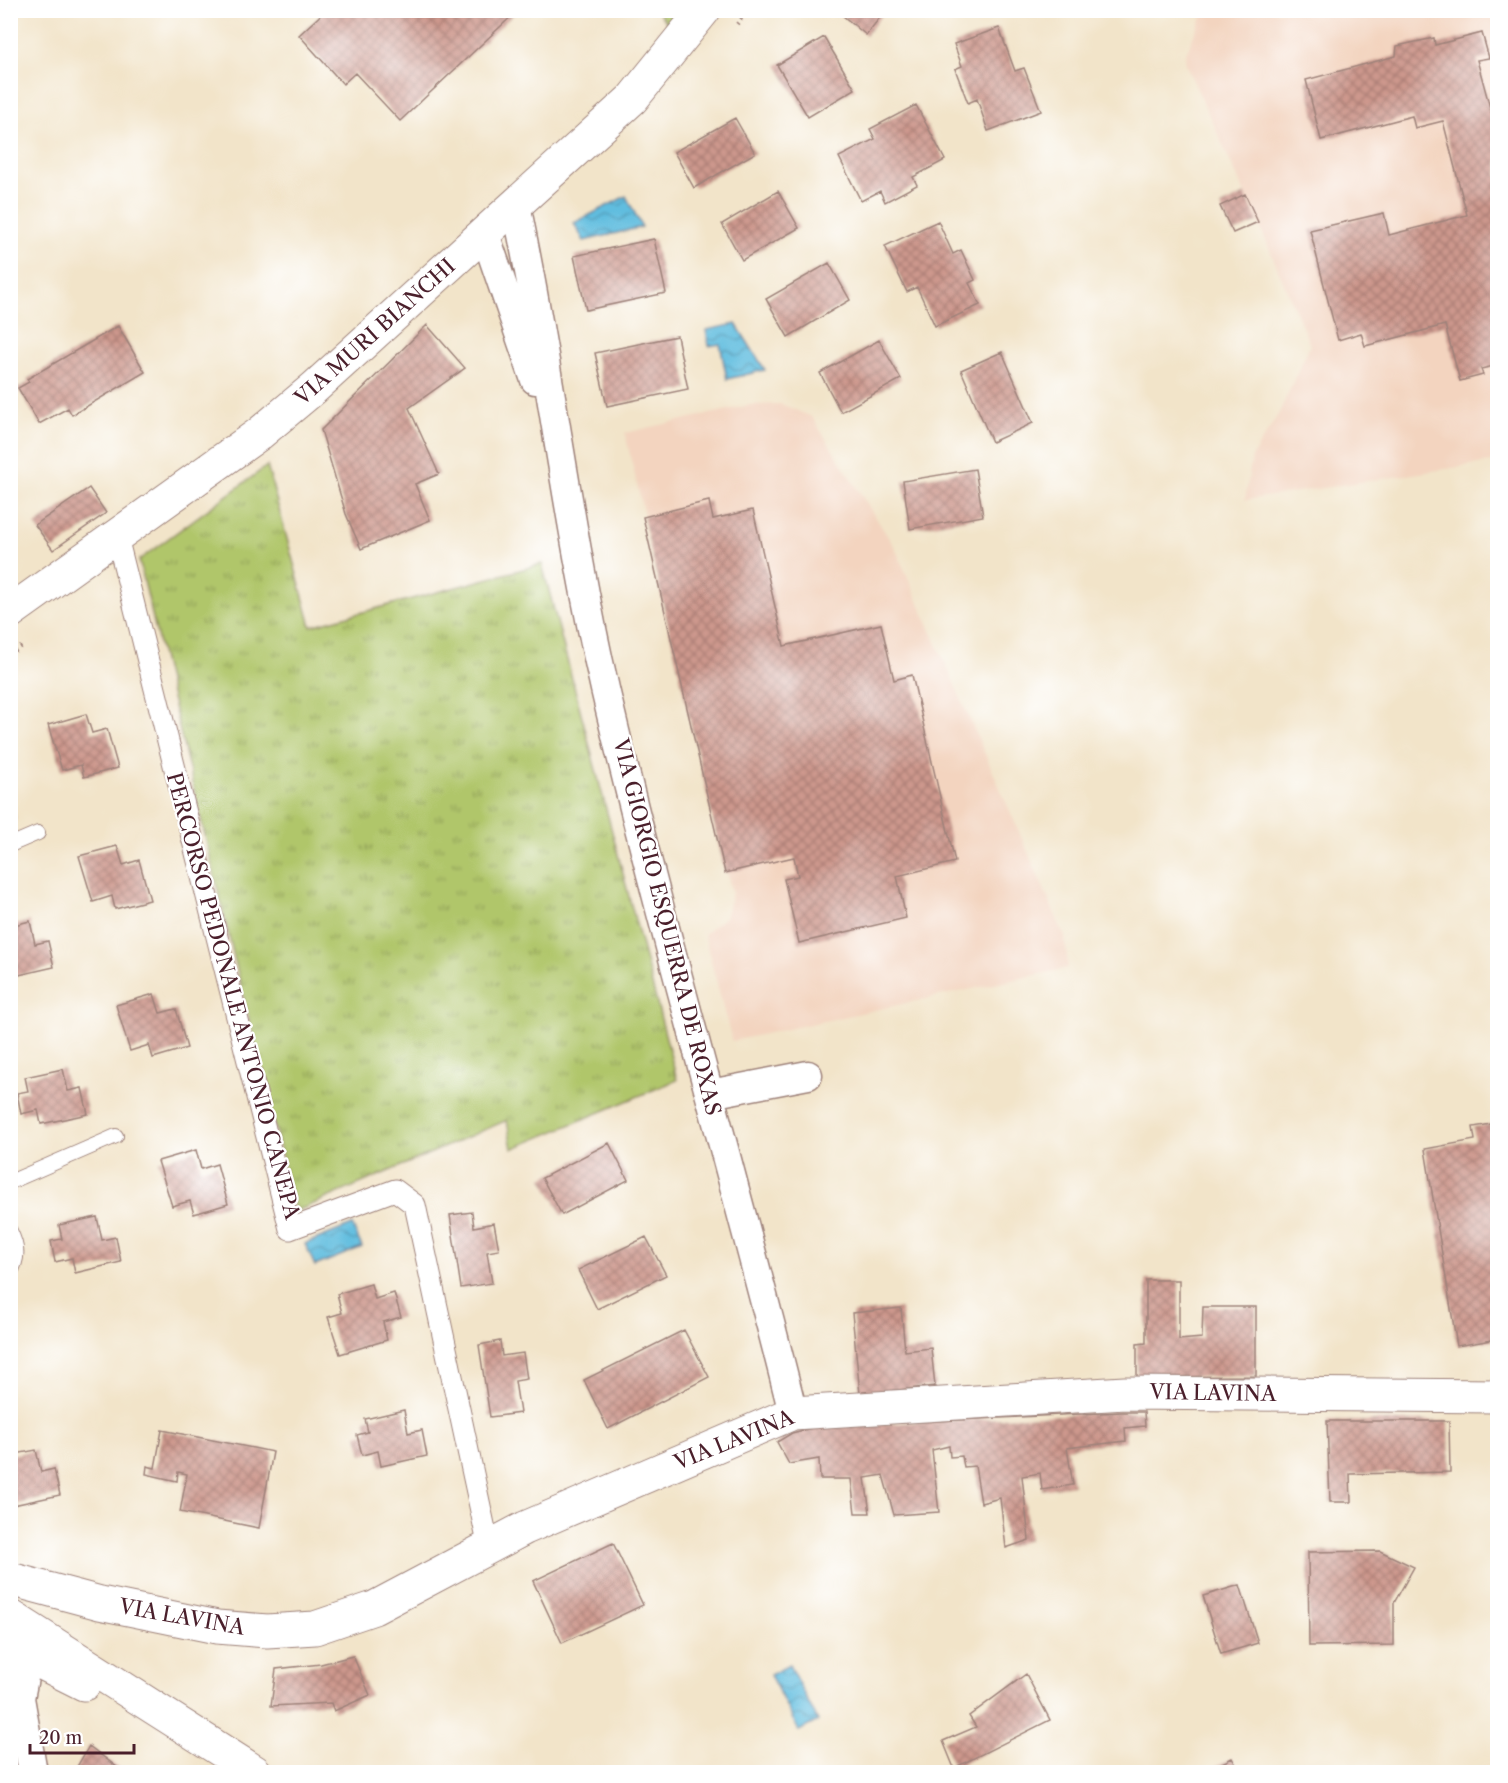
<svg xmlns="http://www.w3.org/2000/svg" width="1508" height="1783" viewBox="0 0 1508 1783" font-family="'Libre Caslon Text',serif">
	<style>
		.built { fill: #f3d4bf }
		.grass { fill: url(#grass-tufts); stroke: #7d724b; stroke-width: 1.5 }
		.water { fill: url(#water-waves); stroke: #566e85; stroke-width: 1.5 }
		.building { fill: url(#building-cross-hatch) }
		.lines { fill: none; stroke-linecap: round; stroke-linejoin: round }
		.service-casing { stroke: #9e827a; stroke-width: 16 }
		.pedestrian-casing { stroke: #9e827a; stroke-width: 23 }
		.minor-casing { stroke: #9e827a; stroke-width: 31 }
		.tertiary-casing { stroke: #9e827a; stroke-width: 35 }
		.secondary-casing { stroke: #9e827a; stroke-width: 35 }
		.path { stroke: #9e827a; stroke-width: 4; stroke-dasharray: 1.5 4.5; stroke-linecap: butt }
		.service { stroke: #fff; stroke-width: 14 }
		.pedestrian { stroke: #fff; stroke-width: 21 }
		.minor { stroke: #fff; stroke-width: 28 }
		.tertiary { stroke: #fff; stroke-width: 33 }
		.secondary { stroke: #fff; stroke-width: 33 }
		.labels { text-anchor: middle; stroke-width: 4.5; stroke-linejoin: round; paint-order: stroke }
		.street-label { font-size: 21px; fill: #4a1f2b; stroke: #fff }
	</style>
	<defs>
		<pattern id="grass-tufts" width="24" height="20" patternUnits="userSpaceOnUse" patternTransform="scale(1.5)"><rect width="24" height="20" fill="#b0c66b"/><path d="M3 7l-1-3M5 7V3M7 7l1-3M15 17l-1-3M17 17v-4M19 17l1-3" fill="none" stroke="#91a058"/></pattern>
		<pattern id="water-waves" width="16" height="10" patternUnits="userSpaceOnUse" patternTransform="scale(1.5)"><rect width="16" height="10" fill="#61bddf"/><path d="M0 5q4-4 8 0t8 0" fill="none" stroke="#5299b5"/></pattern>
		<pattern id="building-cross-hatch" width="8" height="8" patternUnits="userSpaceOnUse" patternTransform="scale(1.5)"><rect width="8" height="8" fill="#cd988d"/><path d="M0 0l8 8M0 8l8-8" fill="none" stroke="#a87b73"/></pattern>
	</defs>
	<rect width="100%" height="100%" fill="#fff"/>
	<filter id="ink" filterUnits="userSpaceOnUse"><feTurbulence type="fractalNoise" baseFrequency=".0167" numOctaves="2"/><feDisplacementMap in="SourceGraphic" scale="12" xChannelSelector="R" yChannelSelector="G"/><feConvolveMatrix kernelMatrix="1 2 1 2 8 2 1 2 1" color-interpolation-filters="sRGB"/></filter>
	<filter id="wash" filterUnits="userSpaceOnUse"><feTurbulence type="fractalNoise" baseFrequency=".008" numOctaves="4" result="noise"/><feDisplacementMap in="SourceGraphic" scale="24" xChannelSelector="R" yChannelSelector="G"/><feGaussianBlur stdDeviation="1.35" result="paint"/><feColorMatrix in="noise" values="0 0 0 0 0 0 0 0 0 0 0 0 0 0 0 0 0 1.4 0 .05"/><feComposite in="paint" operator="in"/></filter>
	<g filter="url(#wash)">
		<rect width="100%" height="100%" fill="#f2e4c9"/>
		<path class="built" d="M1205,11H1497V461L1245,500L1252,457L1279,413L1310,345L1258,222L1186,65L1185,55Z
			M781,404L812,417L895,548L1065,937L1068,968L732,1041L704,934L725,917L732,893L625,433L750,405Z"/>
		<path class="grass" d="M657,11H680L669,25Z
			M267,466L311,626L542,564L677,1080L512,1149L507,1120L295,1212L139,560Z"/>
		<path class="water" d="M626,196L642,227L584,241L574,223Z
			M736,324L765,370L727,379L720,344L709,346L706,330Z
			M352,1225L362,1247L315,1266L305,1244Z
			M789,1665L818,1721L799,1731L770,1675Z"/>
		<g id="blocks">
			<path class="building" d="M326,10H518L400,121L355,73L343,84L299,35Z
				M836,10H886L866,35Z
				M999,28L1015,71L1024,68L1041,111L988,131L977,99L968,103L955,69L962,66L954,44Z
				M1482,33L1489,58L1477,60L1498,137V365L1481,369L1483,375L1460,381L1445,325L1365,346L1361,333L1338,340L1310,230L1384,213L1389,235L1467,215L1443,121L1415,128L1412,116L1321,140L1306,80L1396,56L1397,46L1434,38L1435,45Z
				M824,37L855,89L808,117L777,65Z
				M916,105L945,160L913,177L917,185L885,202L880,191L861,201L839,157L875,139L870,129Z
				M735,118L755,153L694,188L674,152Z
				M778,191L799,228L742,260L722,224Z
				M1245,194L1258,222L1233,233L1220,206Z
				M938,221L953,254L961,250L975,280L969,283L980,305L935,326L917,287L907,292L885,246Z
				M654,239L666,293L586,310L574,256Z
				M829,263L850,300L788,337L766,299Z
				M427,325L465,368L409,408L439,474L415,484L430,520L361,549L346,514L321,430Z
				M118,326L145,372L72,415L68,408L39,424L18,388L29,382L27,379Z
				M677,336L688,389L607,406L595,353Z
				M879,340L901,379L841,412L820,373Z
				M1002,352L1033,423L992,442L961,370Z
				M975,469L983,516L910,529L903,481Z
				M89,488L106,513L53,550L35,525Z
				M709,501L713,519L753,510L784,646L881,624L894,680L912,675L955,862L897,876L906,918L799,943L784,879L798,876L794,857L725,873L643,517Z
				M86,714L92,733L107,729L118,768L84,777L81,765L62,770L48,725Z
				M10,798L16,819L10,820Z
				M117,846L123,865L139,860L150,900L115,909L112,896L93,902L79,856Z
				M30,921L35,944L48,941L54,967L10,977V926Z
				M154,994L160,1013L176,1009L187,1048L153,1058L149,1045L130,1051L116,1005Z
				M63,1069L68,1091L82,1088L88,1114L41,1124L38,1110L21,1114L17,1093L28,1091L25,1077Z
				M1498,1123V1339L1457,1346L1425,1149L1475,1140L1473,1127Z
				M609,1143L628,1180L562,1215L542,1178Z
				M196,1150L201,1169L217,1164L228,1204L194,1214L190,1201L172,1206L158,1161Z
				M472,1212L474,1227L494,1223L499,1250L487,1252L492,1283L461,1288L450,1215Z
				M97,1217L102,1240L116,1237L121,1262L75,1273L72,1258L55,1262L51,1241L62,1239L59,1225Z
				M646,1237L666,1275L597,1309L578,1270Z
				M1146,1280H1179V1340L1202,1338L1203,1307H1256V1376L1137,1377V1344L1146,1343Z
				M371,1284L375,1299L394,1293L401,1317L383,1322L387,1340L340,1354L328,1317L342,1313L337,1294Z
				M901,1308L905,1351L931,1348L935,1386L860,1394L852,1313Z
				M684,1330L709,1377L608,1429L584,1380Z
				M500,1341L502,1356L523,1353L527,1379L515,1381L520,1413L490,1417L479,1345Z
				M404,1410L408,1433L422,1430L427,1456L381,1466L378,1451L362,1455L357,1435L368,1432L365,1419Z
				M1122,1412H1144L1145,1426L1125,1428L1126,1441L1067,1448L1073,1485L1042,1490L1040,1473L1022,1476L1029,1540L1006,1548L1000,1498L981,1503L975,1466L964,1467L962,1456L950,1457L949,1446L932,1450L939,1512L894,1515L883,1475L865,1478L870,1513H855L851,1479H820L819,1459L789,1464L777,1442L792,1433L816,1427Z
				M1327,1421H1449L1450,1472L1350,1474L1351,1502H1330Z
				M162,1430L273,1452L259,1528L180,1512L187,1474L178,1472L177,1481L146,1474L147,1466L155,1468Z
				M36,1450L41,1472L54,1469L60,1495L13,1505L10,1455Z
				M613,1543L643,1605L562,1643L533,1581Z
				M1380,1551L1414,1567L1394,1603V1645L1309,1646L1308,1552Z
				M1240,1585L1258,1643L1221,1654L1203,1596Z
				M353,1656L370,1695L334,1711L331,1703L271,1706L276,1669L321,1664Z
				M1026,1674L1050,1720L954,1768L943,1741L976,1727L969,1716Z
				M89,1746L117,1767L128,1772H74Z
				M1232,1758L1240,1772H1205Z"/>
		</g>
	</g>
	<g filter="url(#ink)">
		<use href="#blocks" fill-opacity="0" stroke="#9e827a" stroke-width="1.5"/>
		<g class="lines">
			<defs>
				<path id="service" d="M10,845L38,833
					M10,1182L116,1136
					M10,1231C18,1247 19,1258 10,1273"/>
				<path id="pedestrian" d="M117,537L290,1229L395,1190L415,1205L489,1548"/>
				<path id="minor" d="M516,205C550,366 568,529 605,689C662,932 733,1171 793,1413
					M485,234L535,380
					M710,1094L808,1075
					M28,1657L20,1698L33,1772"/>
				<path id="tertiary" d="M10,1579L100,1603L217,1627L267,1631L315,1628L374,1608L525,1528L793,1413L1125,1393L1498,1396"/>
				<path id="secondary" d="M10,612L259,434L314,388L632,99L704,10
					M10,1616L255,1772
					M10,1647L84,1684"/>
			</defs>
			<use href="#service" class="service-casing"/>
			<use href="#pedestrian" class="pedestrian-casing"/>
			<use href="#minor" class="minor-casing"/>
			<use href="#tertiary" class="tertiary-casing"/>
			<use href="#secondary" class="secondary-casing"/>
			<path class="path" d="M737,24L748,10
				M10,654L24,645"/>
			<use href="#service" class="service"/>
			<use href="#pedestrian" class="pedestrian"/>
			<use href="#minor" class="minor"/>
			<use href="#tertiary" class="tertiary"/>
			<use href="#secondary" class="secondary"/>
		</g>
	</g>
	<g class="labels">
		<g class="street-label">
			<text transform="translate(375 332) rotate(-42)" y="7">VIA MURI BIANCHI</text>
			<text transform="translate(667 927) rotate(76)" y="7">VIA GIORGIO ESQUERRA DE ROXAS</text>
			<text transform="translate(233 996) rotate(75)" y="7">PERCORSO PEDONALE ANTONIO CANEPA</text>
			<text transform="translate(1213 1393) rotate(1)" y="7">VIA LAVINA</text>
			<text transform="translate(734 1440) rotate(-22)" y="7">VIA LAVINA</text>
			<text transform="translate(182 1617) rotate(10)" y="7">VIA LAVINA</text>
		</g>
	</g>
	<rect width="1508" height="1783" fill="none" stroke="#fff" stroke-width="36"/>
	<path d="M30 1744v9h104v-9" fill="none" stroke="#4a1f2b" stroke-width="3"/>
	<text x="39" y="1744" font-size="18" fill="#4a1f2b" stroke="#ffffff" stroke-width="4.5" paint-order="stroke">20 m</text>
</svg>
